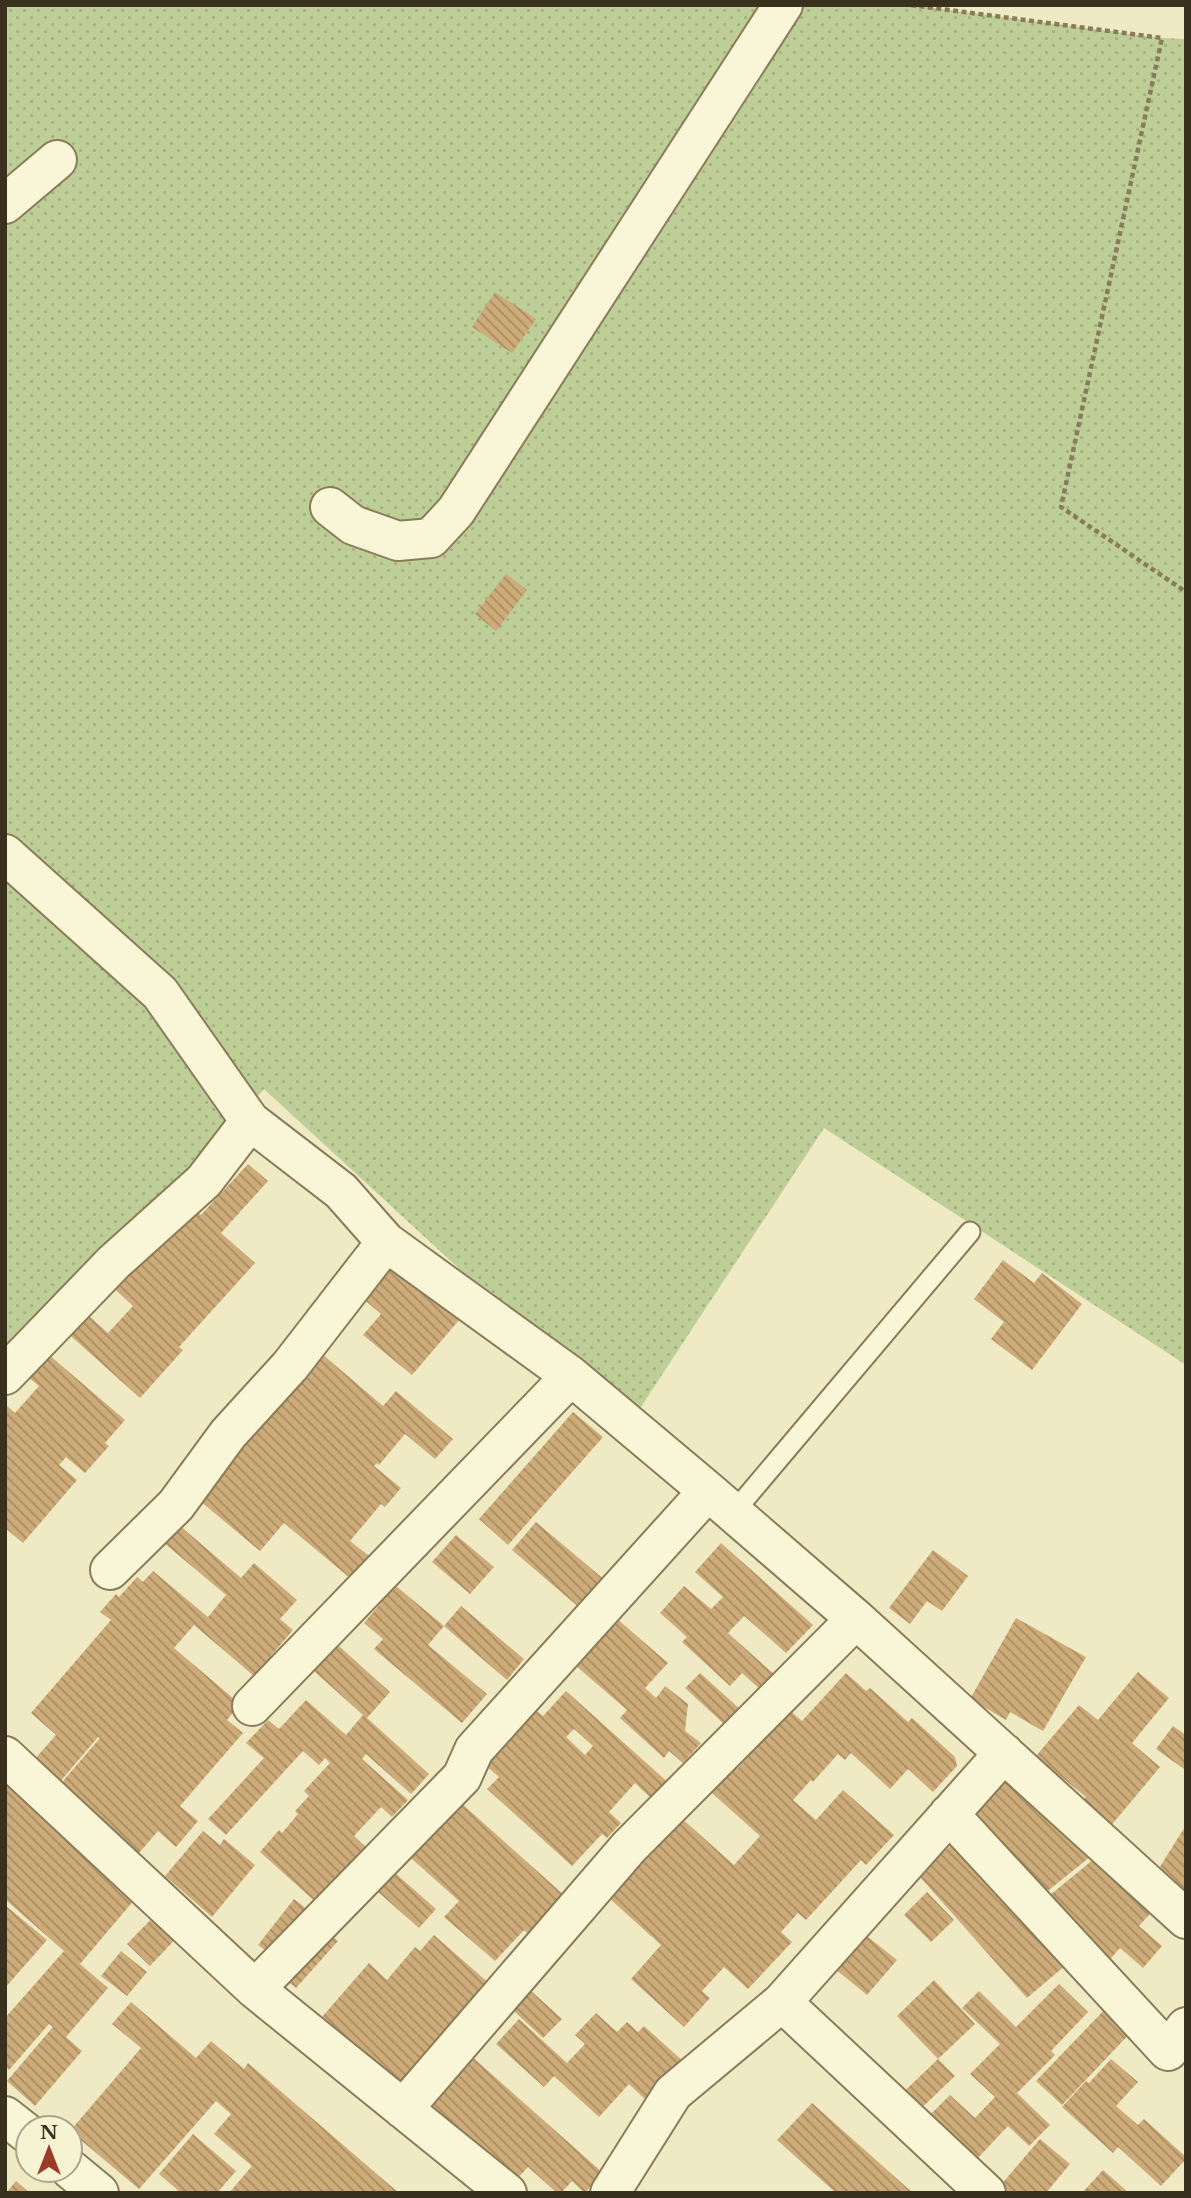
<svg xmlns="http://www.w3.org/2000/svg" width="1191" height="2198" viewBox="0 0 1191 2198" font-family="'Libre Baskerville',serif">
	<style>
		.park { fill: url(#park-dots) }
		.building { fill: url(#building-back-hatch); fill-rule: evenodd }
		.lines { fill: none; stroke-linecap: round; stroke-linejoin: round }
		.service-casing { stroke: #8a7c5a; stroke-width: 23 }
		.minor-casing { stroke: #8a7c5a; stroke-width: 42 }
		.path { stroke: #8a7c5a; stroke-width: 4.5; stroke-dasharray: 5 3.5; stroke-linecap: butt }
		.service { stroke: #f9f5d7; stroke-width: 19 }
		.minor { stroke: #f9f5d7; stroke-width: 38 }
	</style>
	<defs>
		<pattern id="park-dots" width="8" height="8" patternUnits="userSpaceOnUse" patternTransform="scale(1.75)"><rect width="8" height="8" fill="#bdce97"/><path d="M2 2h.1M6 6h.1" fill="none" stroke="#a3b182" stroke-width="1.8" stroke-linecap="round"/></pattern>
		<pattern id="building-back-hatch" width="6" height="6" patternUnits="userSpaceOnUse" patternTransform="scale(1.75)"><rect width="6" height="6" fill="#ceac79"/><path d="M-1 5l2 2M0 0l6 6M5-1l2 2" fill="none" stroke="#a88c63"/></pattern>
	</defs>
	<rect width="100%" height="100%" fill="#efeac4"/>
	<path class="park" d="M5,5H911L1162,38L1186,39V1365L824,1128L629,1425L264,1089L5,1372Z"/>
	<path class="building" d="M495,292L536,319L512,353L472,327Z
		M506,574L527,590L496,631L475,614Z
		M248,1164L268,1181L221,1233L255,1263L179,1347L183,1350L140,1398L63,1329L81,1309L108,1333L133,1306L107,1282L188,1203L201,1215Z
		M397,1260L466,1312L412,1375L363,1335L381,1314L361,1297Z
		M1003,1260L1034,1283L1042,1273L1082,1304L1032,1370L991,1339L1004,1322L974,1299Z
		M315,1348L383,1406L396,1391L453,1439L435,1459L405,1434L379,1465L377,1463L374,1466L401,1488L385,1507L381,1504L350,1541L369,1556L350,1578L284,1523L260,1551L194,1496Z
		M48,1354L125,1420L105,1443L109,1446L85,1473L66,1457L59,1465L77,1480L23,1543L5,1528V1404L15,1413L39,1386L28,1377Z
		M573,1412L603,1437L508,1545L479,1519Z
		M172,1519L241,1578L254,1563L297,1600L280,1619L293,1630L271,1656L278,1662L261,1682L194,1625L174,1648L240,1704L227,1720L243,1733L180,1806L198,1821L176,1847L158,1831L138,1854L57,1788L100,1738L98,1737L59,1783L33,1761L56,1735L31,1713L111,1620L100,1612L116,1594L119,1597L137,1577L143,1582L153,1571L208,1617L226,1595L157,1537Z
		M536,1522L612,1586L588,1615L512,1550Z
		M456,1535L494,1567L470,1594L432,1562Z
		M721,1543L813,1625L786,1653L744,1616L728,1633L776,1676L762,1691L742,1673L730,1686L682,1642L687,1637L660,1613L684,1586L711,1609L723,1597L695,1572Z
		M933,1550L968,1576L942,1611L927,1601L910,1624L889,1608Z
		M390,1581L444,1626L428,1645L487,1694L462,1723L374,1649L383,1639L364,1623L380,1604L374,1599Z
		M461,1606L524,1659L507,1680L444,1626Z
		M608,1611L668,1663L645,1688L656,1698L665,1686L688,1704L685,1731L701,1743L683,1763L669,1751L664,1758L620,1718L627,1710L575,1665Z
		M1016,1618L1086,1657L1043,1731L1010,1712L1006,1720L970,1699Z
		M330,1638L390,1692L367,1718L429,1774L411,1794L366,1754L362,1759L408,1800L392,1817L381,1807L354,1836L369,1850L319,1905L260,1852L279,1830L282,1833L298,1814L295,1811L309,1796L304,1791L330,1763L325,1758L319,1765L303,1751L226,1835L208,1819L264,1758L246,1743L268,1720L279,1729L306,1700L346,1735L363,1715L306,1664Z
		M1138,1672L1169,1698L1132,1743L1160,1767L1109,1828L1080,1804L1086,1797L1054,1771L1044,1783L1026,1768L1079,1705L1098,1720Z
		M700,1673L740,1709L725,1725L685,1688Z
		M846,1673L866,1691L870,1688L908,1722L912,1718L955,1757L957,1766L933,1792L908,1769L890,1789L851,1753L845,1760L838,1754L813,1782L811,1780L793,1800L816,1820L843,1790L894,1835L866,1865L861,1860L806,1920L798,1913L781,1932L792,1942L748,1989L724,1967L702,1991L710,1998L684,2027L631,1979L661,1945L599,1889L671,1809L734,1865L760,1836L702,1784L725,1758L737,1769L765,1739L752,1727L777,1699L802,1721Z
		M566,1691L671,1785L655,1802L635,1783L609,1812L621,1823L607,1838L602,1834L572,1866L487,1789L499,1777L483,1763L532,1707L543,1716ZM574,1729L593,1746L585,1755L566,1737Z
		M1173,1726L1186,1735V1766L1184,1769L1156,1749Z
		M5,1773L141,1892L80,1964L108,1988L66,2037L82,2051L35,2106L7,2081L53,2027L49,2024L9,2070L5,2066V2018L64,1951L7,1901L5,1903Z
		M1000,1774L1091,1856L1039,1898L961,1810Z
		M451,1794L573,1903L538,1943L524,1930L495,1961L444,1917L459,1901L402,1850Z
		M1186,1825V1898L1153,1878Z
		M203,1831L220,1845L224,1839L255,1865L212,1917L165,1876Z
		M954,1843L1074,1958L1027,1998L913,1869L931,1854L935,1859Z
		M1094,1859L1157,1906L1139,1926L1162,1946L1143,1968L1120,1948L1104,1966L1044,1900Z
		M386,1865L436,1909L419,1928L369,1884Z
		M927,1892L954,1920L931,1942L904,1915Z
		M294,1899L316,1916L280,1961L258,1945Z
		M5,1905L47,1940L5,1988Z
		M162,1908L185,1929L150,1966L127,1944Z
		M321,1926L338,1941L296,1988L278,1973Z
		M863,1933L897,1960L867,1995L834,1968Z
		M434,1935L491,1985L411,2095L322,2017L369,1963L387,1980L415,1947L420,1951Z
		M121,1951L147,1972L127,1996L101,1976Z
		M518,1979L562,2019L543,2038L500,1998Z
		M934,1980L975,2024L938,2059L955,2076L909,2120L892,2103L938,2059L897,2016Z
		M1059,1984L1088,2012L1051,2051L1055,2055L1017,2093L1050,2125L1029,2146L1008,2126L975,2161L922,2123L950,2095L975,2118L995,2097L970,2074L1000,2044L962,2008L979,1991L1016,2027Z
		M131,2002L196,2058L211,2041L244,2069L248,2063L399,2193H229L252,2166L214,2134L231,2114L216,2101L139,2189L70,2131L141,2048L112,2024Z
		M1109,2005L1135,2028L1062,2105L1036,2081Z
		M596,2013L617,2032L627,2022L638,2032L644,2026L684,2062L647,2101L629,2084L599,2117L554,2076L544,2087L496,2044L519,2019L567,2063L585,2044L575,2035Z
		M460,2046L603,2173L585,2193L572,2181L561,2193H557L528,2167L515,2181L417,2094Z
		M1111,2059L1138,2082L1116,2106L1138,2125L1144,2119L1186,2157V2159L1161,2186L1118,2147L1113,2153L1062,2107L1086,2081L1089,2083Z
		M812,2103L913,2193H836L777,2140Z
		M193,2134L236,2171L217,2193H181L159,2174Z
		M1040,2139L1070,2164L1046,2193H994Z
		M1103,2170L1129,2193H1082Z
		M16,2181L30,2193H6Z"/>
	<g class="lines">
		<defs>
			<path id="service" d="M733,1513L970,1232"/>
			<path id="minor" d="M5,204L57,160
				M330,507L353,525L398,541L431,538L456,511L783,5
				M5,854L160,993L250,1121L341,1191L386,1242L571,1376L708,1491L856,1619L1186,1919
				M5,1375L114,1262L204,1181L250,1121
				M110,1570L176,1505L228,1434L290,1366L386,1242
				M252,1706L571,1376
				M5,1756L255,1989L507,2193
				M949,1814L1168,2051L1186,2027
				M255,1989L462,1777L474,1750L708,1491
				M782,2002L986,2193
				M403,2109L629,1847L856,1619
				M5,2116L28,2134
				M70,2169L99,2193
				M610,2193L673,2093L782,2002L1004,1753"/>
		</defs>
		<use href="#service" class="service-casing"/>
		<use href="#minor" class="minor-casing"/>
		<path class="path" d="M911,5L1162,38L1061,507L1186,592"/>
		<use href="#service" class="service"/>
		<use href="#minor" class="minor"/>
	</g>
	<rect width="1191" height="2198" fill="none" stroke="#3a301e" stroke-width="14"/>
	<g transform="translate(49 2149)"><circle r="33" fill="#f6f3d3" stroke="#aba58b" stroke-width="2"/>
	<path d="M0-5L12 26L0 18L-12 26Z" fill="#9a3c28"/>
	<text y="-10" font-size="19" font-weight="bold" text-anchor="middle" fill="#3a301e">N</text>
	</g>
</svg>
